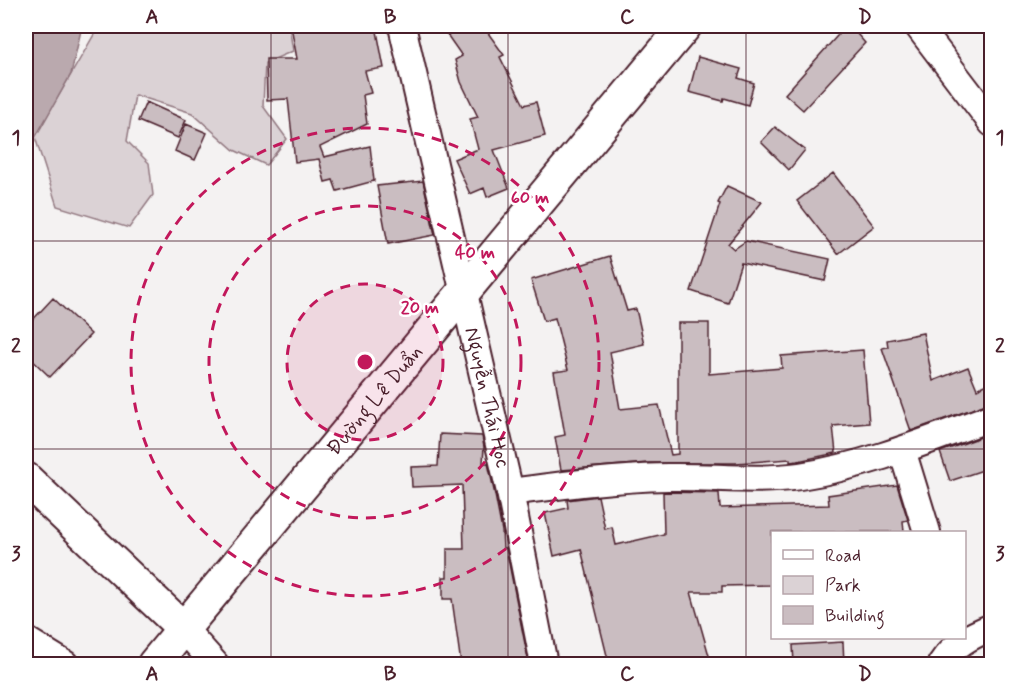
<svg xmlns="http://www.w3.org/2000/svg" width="1017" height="690" viewBox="0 0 1017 690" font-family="Mynerve,sans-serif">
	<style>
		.green { fill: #dbd2d5; stroke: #927880; stroke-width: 1.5 }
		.water { fill: #baa9ae; stroke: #8d727a; stroke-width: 1.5 }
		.building { fill: #cabdc1; stroke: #4a1f2b; stroke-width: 1.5 }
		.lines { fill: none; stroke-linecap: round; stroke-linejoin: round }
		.minor-casing { stroke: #4a1f2b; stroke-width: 30 }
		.tertiary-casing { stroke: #4a1f2b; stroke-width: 36 }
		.minor { stroke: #fff; stroke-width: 26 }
		.tertiary { stroke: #fff; stroke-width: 32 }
		.grid { fill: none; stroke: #4a1f2b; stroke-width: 1.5; stroke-opacity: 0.55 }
		.ring { fill: none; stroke: #c2185b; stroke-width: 3; stroke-dasharray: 10 8 }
		.labels { text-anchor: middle; stroke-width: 5; stroke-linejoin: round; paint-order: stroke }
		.street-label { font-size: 21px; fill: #4a1f2b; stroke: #fff }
		.centre { fill: #c2185b; stroke: #fff; stroke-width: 3 }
		.ring-label { font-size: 18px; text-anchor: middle; font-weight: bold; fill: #c2185b; stroke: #fff; stroke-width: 5; stroke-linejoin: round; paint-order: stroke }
		.neatline { fill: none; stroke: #4a1f2b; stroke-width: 2 }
		.grid-label { font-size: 20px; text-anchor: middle; font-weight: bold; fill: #4a1f2b }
	</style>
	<rect width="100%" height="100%" fill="#f4f2f2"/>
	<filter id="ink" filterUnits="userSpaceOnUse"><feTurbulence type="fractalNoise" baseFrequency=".0167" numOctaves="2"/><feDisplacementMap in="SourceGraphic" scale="12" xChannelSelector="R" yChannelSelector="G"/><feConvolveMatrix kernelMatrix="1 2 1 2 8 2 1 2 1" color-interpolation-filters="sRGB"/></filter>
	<g filter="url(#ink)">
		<path class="green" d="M99,26H289L293,51L265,63L263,106L287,139L266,165L234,150L192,113L135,95L127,141L149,163L153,195L129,228L57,206L35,137Z"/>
		<path class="water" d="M26,26H82L71,74L26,154Z"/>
		<path class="building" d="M291,26H376L384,68L365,71L371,93L363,95L367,124L320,147L324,157L370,146L374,181L337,191L333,180L325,182L319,159L295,162L288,99L267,100L266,59H297Z
			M441,26H483L504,55L500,57L524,105L536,102L545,136L494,150L509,188L487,197L484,188L470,194L454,159L478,149L470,119L478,117L461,82L455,60L462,56Z
			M846,26H850L865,43L803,110L785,94Z
			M698,57L741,69L738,78L754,83L748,105L724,98L723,101L689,92Z
			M146,102L186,120L178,138L138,121Z
			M186,124L207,133L195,160L175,151Z
			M775,127L805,150L789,170L761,142Z
			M833,173L874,226L838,254L797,201Z
			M423,181L435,235L388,244L377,186Z
			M727,186L762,202L728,244L734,249L746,241L830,259L825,281L741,263L728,303L691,291L720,204L718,203Z
			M610,256L627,311L636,309L644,344L610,352L620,409L659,405L671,455L678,454V323H709V374L782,368L781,356L863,350L869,423L833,426L836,453L798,461L790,462V459L736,463H648L561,470L555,437L565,435L554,372L568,370L555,318L544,321L531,280Z
			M53,298L91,334L50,377L26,354V327Z
			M923,333L933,381L968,367L977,389L992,382V402L911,431L882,348L888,347L887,340Z
			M992,433V467L950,481L940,452Z
			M440,434L482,436L484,447L483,463H488L495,495L502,531L503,548H506L529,664H461L452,599H443V577H447V549H464L462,485L412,487L411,467L438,466Z
			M897,485L908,520L903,521L904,532H772V585L722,586V592H691L710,659L689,664H609L581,549L554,556L545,513L568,508L567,500L598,496L605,529L612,527L616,545L664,534L663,492L719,493L720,508L829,505L828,495Z
			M843,642L844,664H794L793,645Z"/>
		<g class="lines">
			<defs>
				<g id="minor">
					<path id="s1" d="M402,26L510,492L544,664"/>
					<path d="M918,26L992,123"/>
					<path d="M902,450L927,532"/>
					<path d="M510,492C562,485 616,478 668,477C713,476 756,482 800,476C866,466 929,440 992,417"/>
					<path d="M183,628L215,664"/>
					<path d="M26,640L65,664"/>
					<path d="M941,664C954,644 970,636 992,627"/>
				</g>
				<g id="tertiary">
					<path d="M26,479L183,628"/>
					<path id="s2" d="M154,664L685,26"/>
				</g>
			</defs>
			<use href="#minor" class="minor-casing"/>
			<use href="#tertiary" class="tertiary-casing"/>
			<use href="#minor" class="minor"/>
			<use href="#tertiary" class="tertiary"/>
		</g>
	</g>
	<path class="grid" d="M271,26V664M508,26V664M746,26V664M26,241H992M26,449H992"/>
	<circle cx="365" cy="362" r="78" fill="#c2185b" fill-opacity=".12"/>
	<g class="ring">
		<circle cx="365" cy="362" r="78"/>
		<circle cx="365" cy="362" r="156"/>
		<circle cx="365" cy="362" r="234"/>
	</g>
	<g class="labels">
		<g class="street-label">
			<text dy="7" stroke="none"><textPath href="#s1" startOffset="381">Nguyễn Thái Học</textPath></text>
			<text dy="7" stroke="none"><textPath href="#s2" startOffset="344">Đường Lê Duẩn</textPath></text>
		</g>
	</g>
	<circle cx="365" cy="362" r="9" class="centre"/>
	<g class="ring-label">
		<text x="530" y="203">60 m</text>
		<text x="475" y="258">40 m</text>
		<text x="420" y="313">20 m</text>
	</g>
	<rect width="1017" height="690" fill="none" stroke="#fff" stroke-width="66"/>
	<rect x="771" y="531" width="195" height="108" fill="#ffffff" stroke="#b7a5aa" stroke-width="1.5"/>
	<rect x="783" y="550" width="30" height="9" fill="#ffffff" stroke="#b7a5aa" stroke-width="1.5"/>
	<text x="825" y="561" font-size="18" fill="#4a1f2b">Road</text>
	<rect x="783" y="576" width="30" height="18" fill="#dbd2d5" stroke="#b7a5aa" stroke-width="1.5"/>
	<text x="825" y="591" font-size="18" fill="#4a1f2b">Park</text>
	<rect x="783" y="606" width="30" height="18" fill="#cabdc1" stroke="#b7a5aa" stroke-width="1.5"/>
	<text x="825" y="621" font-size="18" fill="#4a1f2b">Building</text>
	<rect x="33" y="33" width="951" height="624" class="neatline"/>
	<g class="grid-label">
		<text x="152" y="23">A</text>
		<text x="390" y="23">B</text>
		<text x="627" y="23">C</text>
		<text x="865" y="23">D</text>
		<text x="16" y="144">1</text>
		<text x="1000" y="144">1</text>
		<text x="16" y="352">2</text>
		<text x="1000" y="352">2</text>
		<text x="16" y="560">3</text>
		<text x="1000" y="560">3</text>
		<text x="152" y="680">A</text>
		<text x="390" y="680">B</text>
		<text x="627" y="680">C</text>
		<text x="865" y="680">D</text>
	</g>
</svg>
